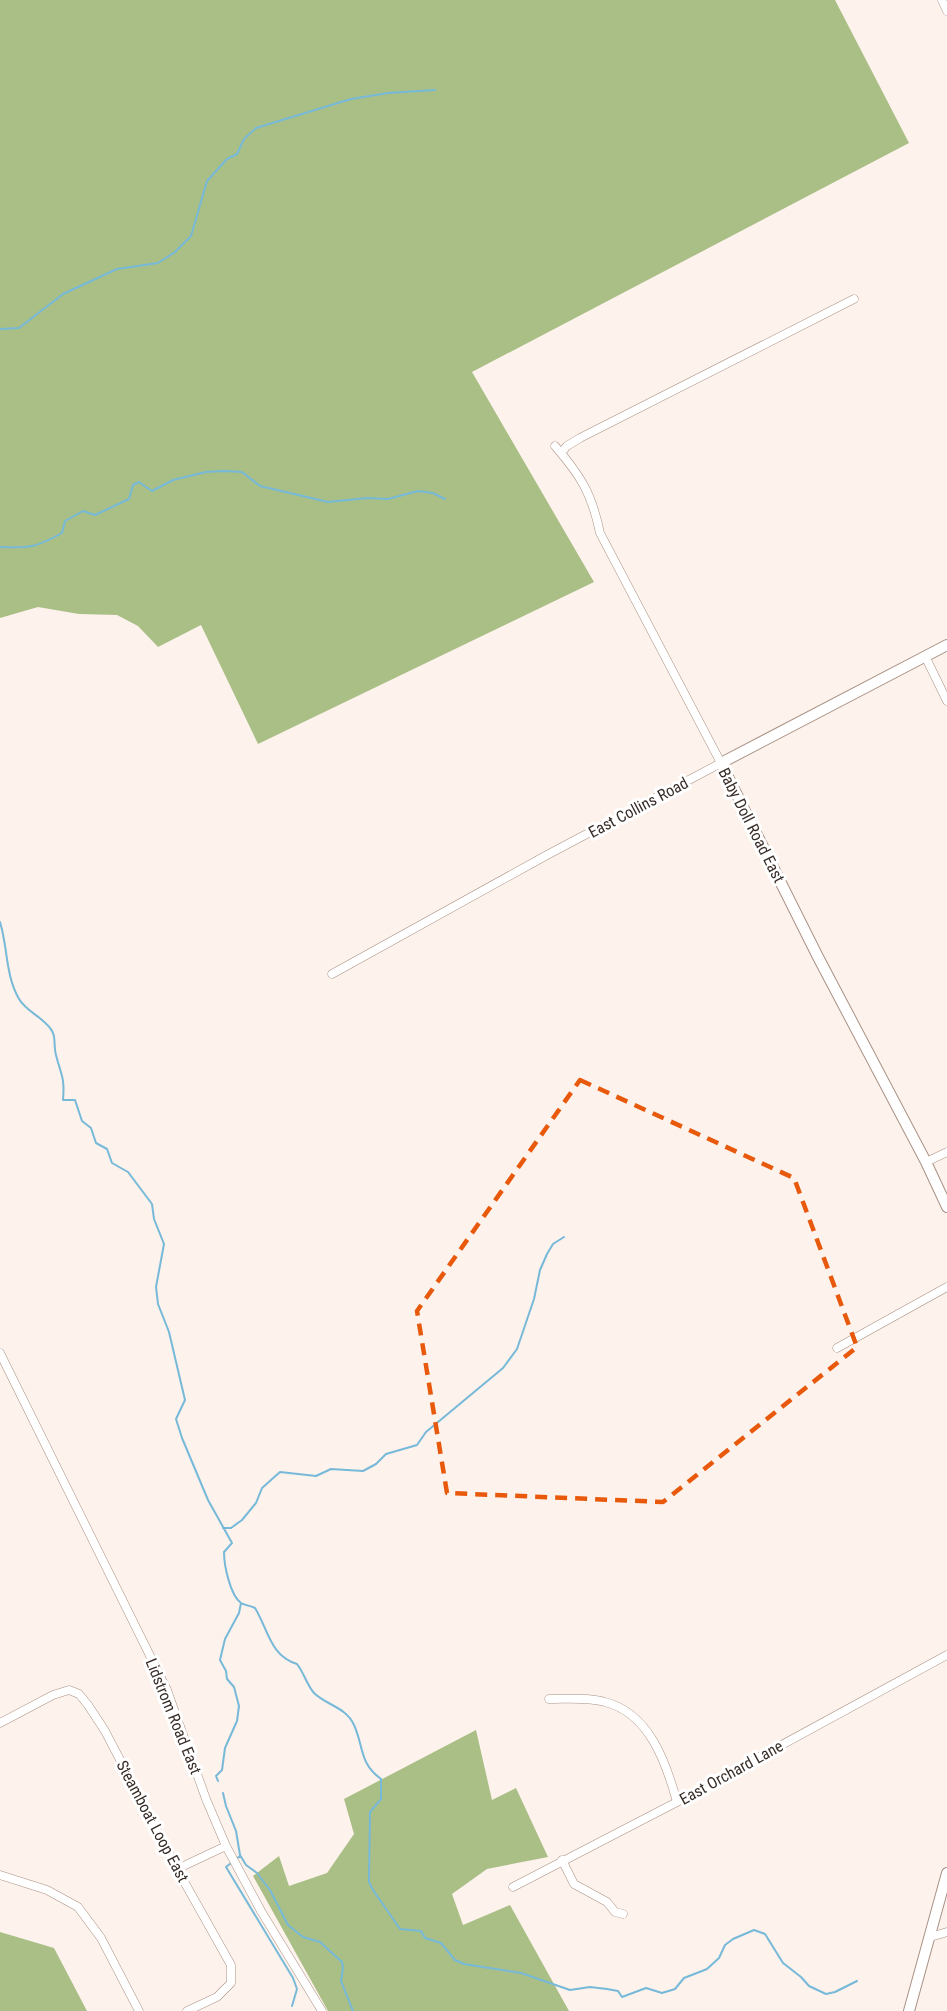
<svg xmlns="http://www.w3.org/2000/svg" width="947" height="2011" viewBox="0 0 947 2011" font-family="'Roboto Condensed',sans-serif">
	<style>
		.forest { fill: #aabf86 }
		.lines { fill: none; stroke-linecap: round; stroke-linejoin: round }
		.stream { stroke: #77b9d8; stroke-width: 2 }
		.street-casing { stroke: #aa9184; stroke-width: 9 }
		.secondary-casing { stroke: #aa9184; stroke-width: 12 }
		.street { stroke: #fff; stroke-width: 8 }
		.secondary { stroke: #fff; stroke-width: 10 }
		.marked { fill: none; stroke: #e8590c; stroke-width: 4.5; stroke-dasharray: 12 8; stroke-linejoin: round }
		.labels { text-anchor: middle; stroke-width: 6; stroke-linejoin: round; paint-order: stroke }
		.street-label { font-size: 16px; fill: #382d28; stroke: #fff }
	</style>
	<rect width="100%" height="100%" fill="#fdf2ec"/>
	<path class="forest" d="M0,0H835L909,143L472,372L594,582L258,744L201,625L158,647L138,626L117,615L79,614L38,607L0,618Z
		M476,1730L492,1800L516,1788L548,1857L487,1869L452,1894L463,1925L510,1905L569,2011H328L253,1876L279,1856L289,1886L327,1873L354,1834L344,1799Z
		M0,1932L54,1948L87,2011H0Z"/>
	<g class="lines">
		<path class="stream" d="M0,329L19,328L63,294L117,269L158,263L175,252L191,236L207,181L227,159L237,154L244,139L256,128L351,99L388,93L435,90
			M0,547C30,548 35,548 62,533L65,521L83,511L95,515L129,499L133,485L139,482L152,491L173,480L206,472L224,471L242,472L260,486L328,502L367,498L388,499L418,491L433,493L445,499
			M0,922C8,948 5,974 19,999C26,1011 42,1017 50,1028C57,1036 53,1045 56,1055C61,1075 65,1077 63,1100H75L82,1121L91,1128L96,1143L107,1149L112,1163L128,1172L152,1204L154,1219L164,1244L156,1287L158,1304L169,1332L185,1400L176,1419L182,1438L208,1500L232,1543L224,1552C224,1565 230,1595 241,1603C244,1605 251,1606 255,1608C268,1629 270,1656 297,1664C304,1673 307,1685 314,1693C326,1705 346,1707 354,1725C364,1747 359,1763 381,1779V1799L370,1812L369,1882L373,1890L400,1929L421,1931L425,1938L441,1943L455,1960L464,1964L521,1973L570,1990L590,1987L607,1989L618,1991L622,1997L646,1988L662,1993L675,1989L684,1978L707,1969L719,1958L725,1945L733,1939L754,1930L765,1934L783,1963L801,1977L809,1986L826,1994L835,1992L857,1981
			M223,1528H231L242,1520L256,1503L262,1488L280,1472L316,1476L331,1469L363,1471L376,1464L386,1454L417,1445L426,1432L503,1368L517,1349L534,1299L540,1270L547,1254L553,1244L564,1237
			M218,1781L216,1776L222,1770L225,1748L237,1721L239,1706L234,1687L227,1679L226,1671L220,1660L225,1639L239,1613L241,1603
			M223,1793L226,1806L236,1831L240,1855L246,1865L257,1873L270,1890L288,1925L303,1937L320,1942L342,1962L343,1968L341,1981L353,2011
			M240,1856L226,1867L293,1978L297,1989L292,2006"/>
		<defs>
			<path id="street" d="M942,0L947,11
				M561,453L567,446L580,438L854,299
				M925,656L947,701
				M332,974L547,855L721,763L600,533C592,494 581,476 555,446
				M926,1162L947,1152
				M837,1348L947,1287
				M0,1353L167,1690L206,1799L226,1846L261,1911L322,2011
				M549,1699C567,1699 587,1697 605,1702C649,1713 666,1762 677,1802
				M0,1723L53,1695L69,1690L79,1694L88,1705L105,1731L177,1869L231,1965V1983L217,1997L187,2011
				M562,1860L574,1884L607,1902L615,1912L623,1914
				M177,1869L226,1846
				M0,1875L47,1890L78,1907L101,1938L139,2011
				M513,1887L677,1802L947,1655
				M930,1937L947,1932"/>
			<path id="secondary" d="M947,645L721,763L818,957L926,1162L947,1207
				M909,2011L947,1873"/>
		</defs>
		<use href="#street" class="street-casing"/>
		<use href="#secondary" class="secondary-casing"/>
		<use href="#street" class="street"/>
		<use href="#secondary" class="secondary"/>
	</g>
	<path class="marked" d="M580,1080L794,1178L857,1347L663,1502L447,1493L417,1311Z"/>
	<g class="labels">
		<g class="street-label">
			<text transform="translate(638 807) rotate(-28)" y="6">East Collins Road</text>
			<text transform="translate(752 825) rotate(63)" y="6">Baby Doll Road East</text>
			<text transform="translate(174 1716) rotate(68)" y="6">Lidstrom Road East</text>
			<text transform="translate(731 1772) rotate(-29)" y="6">East Orchard Lane</text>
			<text transform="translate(153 1821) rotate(62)" y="6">Steamboat Loop East</text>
		</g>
	</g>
</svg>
